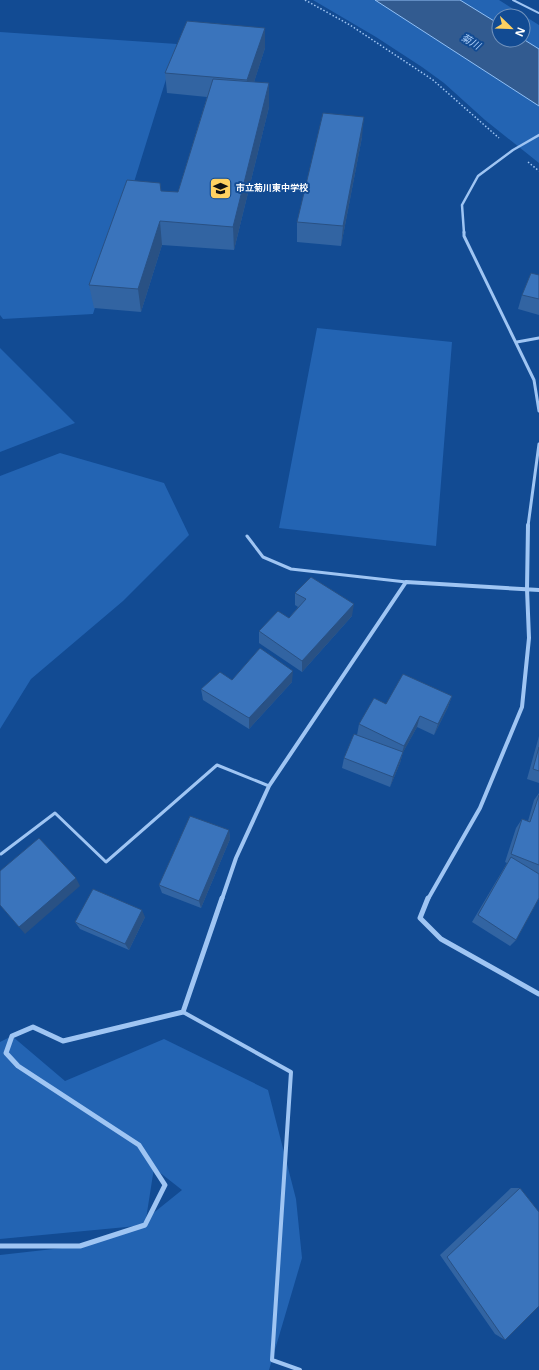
<svg xmlns="http://www.w3.org/2000/svg" width="539" height="1370" viewBox="0 0 539 1370" font-family="'Open Sans','Noto Sans JP',sans-serif">
	<style>
		.green { fill: #2364b3; fill-rule: evenodd }
		.water { fill: #325b90; stroke: #91c0f6 }
		.lines { fill: none; stroke-linecap: round; stroke-linejoin: round }
		.path { stroke: #9fc5f3; stroke-width: 1.5; stroke-dasharray: 1.5 2; stroke-linecap: butt }
		.service-far2 { stroke: #9fc5f3; stroke-width: 2 }
		.service-far1 { stroke: #9fc5f3; stroke-width: 3 }
		.service { stroke: #9fc5f3; stroke-width: 4 }
		.minor-far3 { stroke: #9fc5f3; stroke-width: 2.5 }
		.minor-far2 { stroke: #9fc5f3; stroke-width: 3 }
		.minor-far1 { stroke: #9fc5f3; stroke-width: 4 }
		.minor { stroke: #9fc5f3; stroke-width: 5 }
		.wall { fill: #3264a2 }
		.shaded-wall { fill: #295184 }
		.building { fill: #3a74bc; stroke: #295184 }
		.labels { text-anchor: middle; stroke-width: 4; stroke-linejoin: round; paint-order: stroke }
		.far-poi-label { font-size: 9px; font-weight: bold; fill: #fff; stroke: #124b93; text-anchor: start }
		.far-water-label { font-size: 10px; font-style: italic; fill: #accffa; stroke: #124b93 }
	</style>
	<rect width="100%" height="100%" fill="#124b93"/>
	<path class="green" d="M313,0H499L539,25V163L485,120L444,83L422,67L376,37ZM499,16H523V40H499Z
		M0,32L177,44L93,314L3,319L0,315Z
		M317,328L452,342L436,546L279,528Z
		M0,348L75,423L0,452Z
		M60,453L164,483L189,535L123,601L31,679L0,729V476Z
		M12,1036L65,1081L164,1039L268,1090L296,1199L302,1258L269,1370H0V1255L80,1246L137,1226L0,1239V1042ZM154,1168L182,1190L146,1219Z"/>
	<path class="water" d="M375,0H460L499,24V40L523,39L539,49V106Z"/>
	<g class="lines">
		<path class="path" d="M305,0L350,25L433,80L499,138
			M528,162L539,171"/>
		<path class="service-far2" d="M513,0L539,13"/>
		<path class="service-far1" d="M247,536L263,557L291,569L406,582
			M1,854L55,813L106,862L217,765L269,786"/>
		<path class="service" d="M183,1012L291,1072L272,1360L300,1370"/>
		<path class="minor-far3" d="M464,233L462,205L478,176L513,150L539,135"/>
		<path class="minor-far2" d="M464,232V236L534,380L539,411
			M517,342L539,338
			M528,526L539,444"/>
		<path class="minor-far1" d="M222,899L236,858L269,786L406,582L539,590
			M428,899L480,808L522,707L529,638L527,589L528,525"/>
		<path class="minor" d="M428,898L420,918L441,939L539,994
			M0,1246H80L145,1225L165,1185L139,1145L18,1066L6,1053L12,1036L33,1027L63,1041L183,1012L222,898"/>
	</g>
	<path class="wall" d="M265,28V48L254,82L269,83V107L234,250L162,245L141,312L94,308L89,285L161,191L178,192L207,97L167,93L165,73Z
		M362,137L341,246L297,242V222Z
		M539,275V315L518,309L522,295Z
		M295,593L352,616L302,672L259,643V631L289,618L298,607L295,605Z
		M232,680L292,682L249,729L203,700L201,689Z
		M452,696L448,707L434,735L417,727L403,752L400,763L390,787L342,768L344,758L357,735L359,724L386,704Z
		M539,736V783L527,779Z
		M539,793V898L516,940L510,946L472,922L507,863L505,862L516,828L522,819L528,821L534,800Z
		M229,830L230,839L201,908L162,893L159,885Z
		M145,917L129,950L80,929L75,922Z
		M511,1188H520L505,1340L495,1334L440,1255Z"/>
	<path class="shaded-wall" d="M265,28V48L248,101L247,80Z
		M269,83V107L234,250L233,227Z
		M364,117L362,137L341,246L343,226Z
		M160,221L162,245L141,312L138,289Z
		M354,604L352,616L302,672V661Z
		M293,671L292,682L249,729V718Z
		M452,696L448,707L434,735L438,724Z
		M420,716L417,727L401,756L404,746Z
		M403,752L400,763L390,787L393,777Z
		M229,830L230,839L201,908L199,901Z
		M76,878L80,886L25,934L19,927Z
		M142,910L145,917L129,950L125,944Z"/>
	<path class="building" d="M187,21L265,28L247,80L165,73Z
		M213,79L269,83L233,227L160,221L138,289L89,285L127,180L160,183L161,191L178,192Z
		M323,113L364,117L343,226L297,222Z
		M531,273L539,275V299L522,295Z
		M311,577L354,604L302,661L259,631L278,611L289,618L306,599L295,593Z
		M260,648L293,671L249,718L201,689L220,672L232,680Z
		M403,674L452,696L438,724L420,716L404,746L359,724L374,698L386,704Z
		M354,734L403,752L393,777L344,758Z
		M539,747V771L533,769Z
		M539,795V865L511,854L522,819L530,822Z
		M190,816L229,830L199,901L159,885Z
		M39,838L76,878L19,927L0,905V871Z
		M511,857L539,874V898L516,940L478,915Z
		M93,889L142,910L125,944L75,922Z
		M520,1188L539,1212V1306L505,1340L447,1257Z"/>
	<defs>
		<symbol id="school-square" viewBox="-11 -11 22 22"><rect x="-9" y="-9" width="18" height="18" rx="4" fill="#ffd161" stroke="#124b93"/><path d="M0-5L7-2L0 1L-7-2ZM-4 1L0 2.5L4 1V4Q0 6-4 4Z" fill="#111"/></symbol>
	</defs>
	<g fill-rule="evenodd">
		<use href="#school-square" x="208" y="176" width="25" height="25"/>
	</g>
	<g class="labels">
		<g class="far-poi-label">
			<text x="236" y="191">市立菊川東中学校</text>
		</g>
		<g class="far-water-label">
			<text transform="translate(471 41) rotate(31)" y="4">菊川</text>
		</g>
	</g>
	<g transform="translate(511 28) rotate(113)"><circle r="19" fill="#124b93" stroke="#7193be"/>
	<path d="M0-3L7 15L0 10L-7 15Z" fill="#ffd161"/>
	<text y="-6" font-size="11" font-weight="bold" text-anchor="middle" fill="#ffffff">N</text>
	</g>
</svg>
